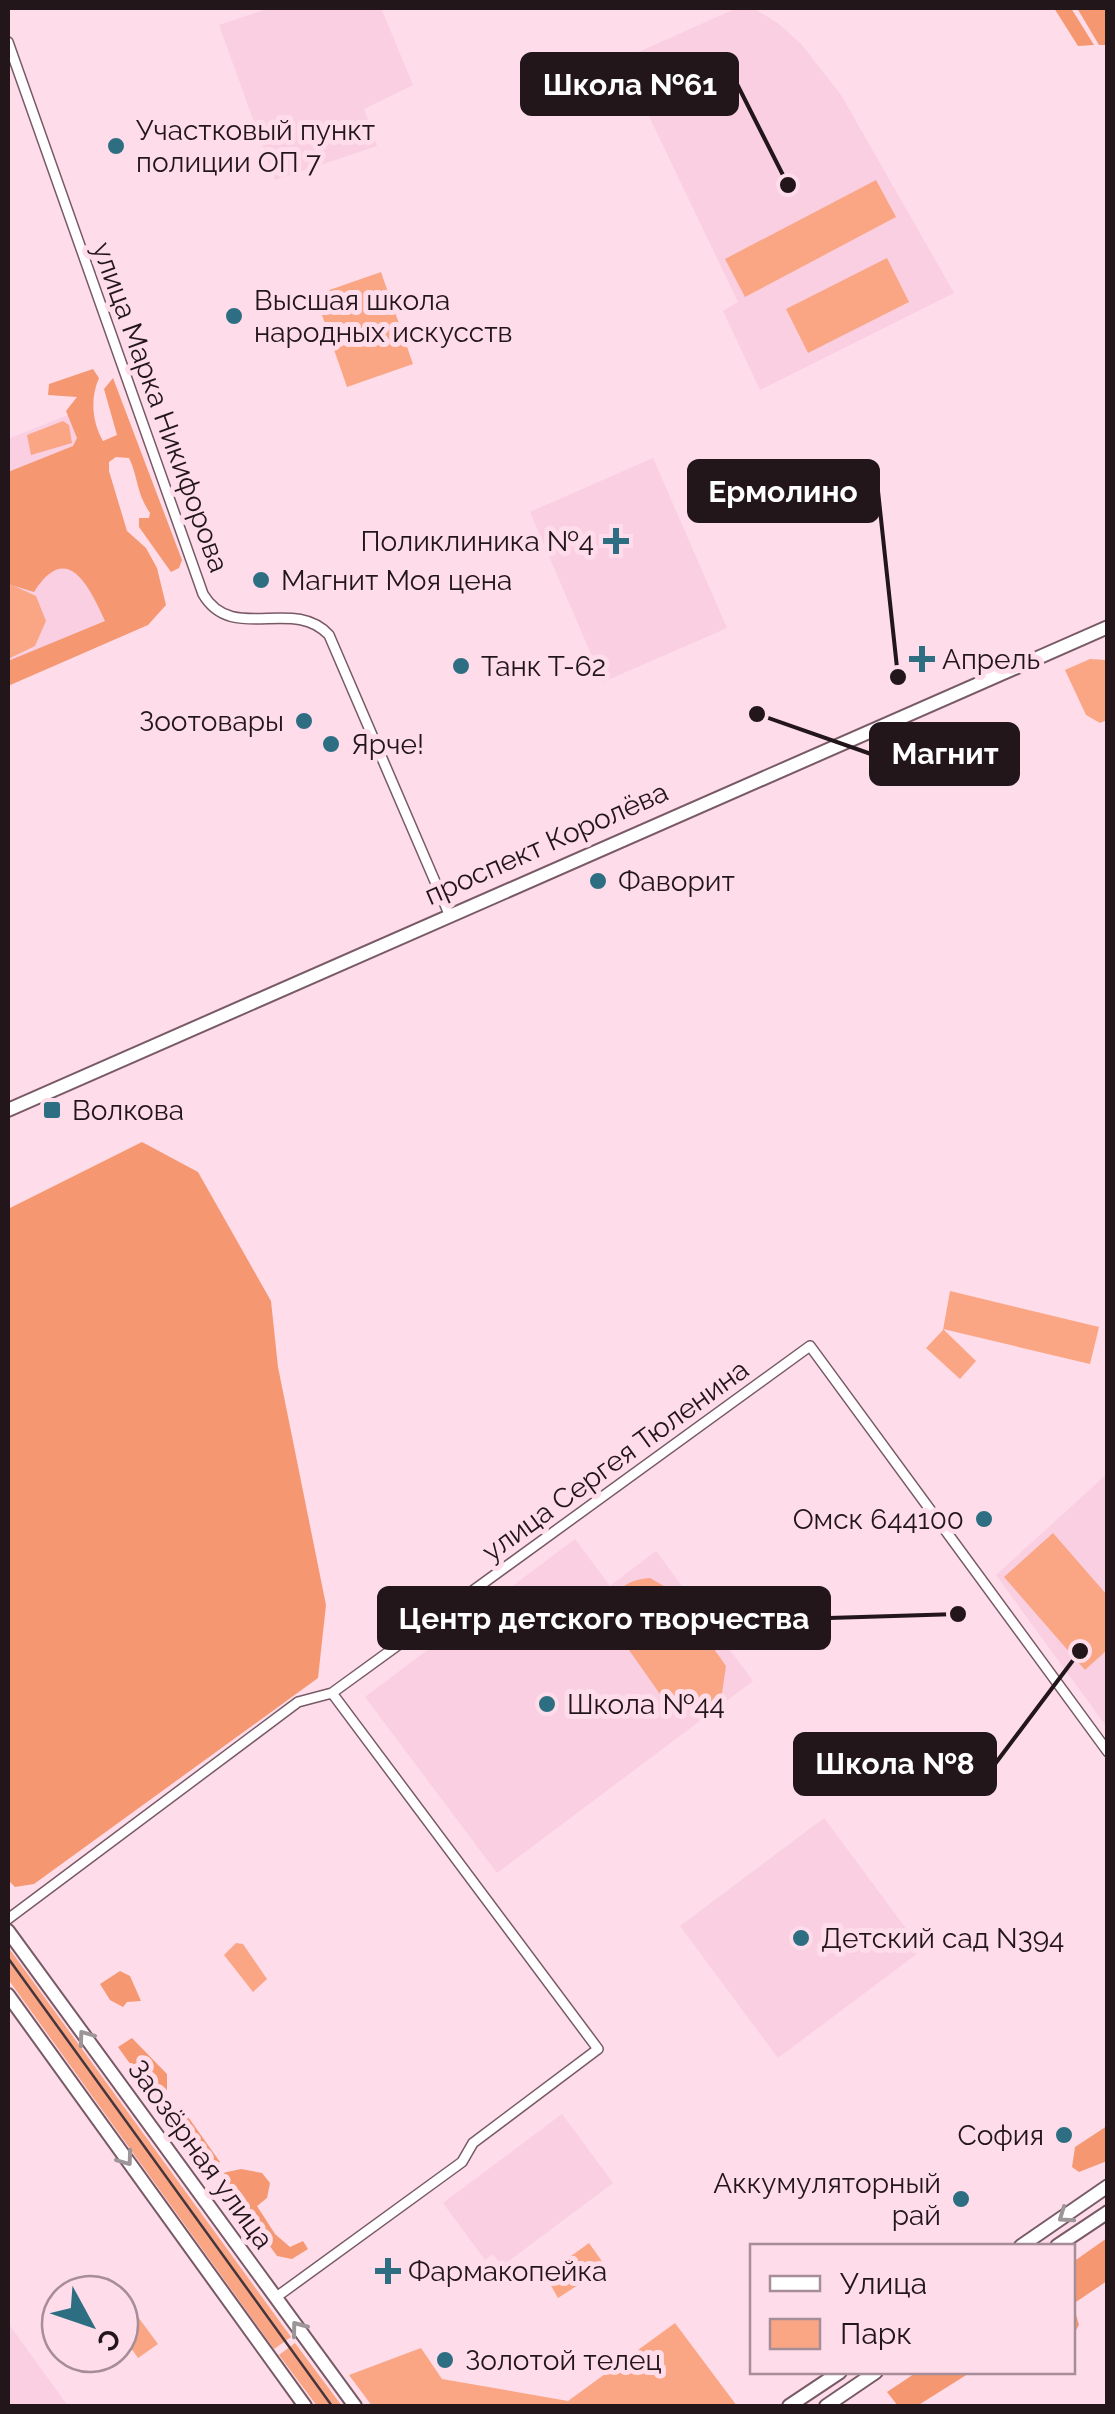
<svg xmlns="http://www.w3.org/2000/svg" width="1115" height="2414" viewBox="0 0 1115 2414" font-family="Raleway,sans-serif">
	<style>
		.built { fill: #f9cfe1 }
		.green { fill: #faa684 }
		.forest { fill: #f59872 }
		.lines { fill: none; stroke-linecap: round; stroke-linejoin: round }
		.street-casing { stroke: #785a67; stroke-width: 12 }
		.secondary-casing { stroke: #785a67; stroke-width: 16 }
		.street { stroke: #fff; stroke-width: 9 }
		.secondary { stroke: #fff; stroke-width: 12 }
		.tram { stroke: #45353c; stroke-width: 2.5 }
		.oneway { stroke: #9c9698 }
		.poi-dot { fill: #2e6e82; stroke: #fedcea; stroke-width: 4 }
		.labels { text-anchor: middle; stroke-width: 10; stroke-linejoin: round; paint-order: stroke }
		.poi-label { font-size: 28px; fill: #22161b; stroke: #fedcea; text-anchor: start }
		.street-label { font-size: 28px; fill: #22161b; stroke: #fedcea }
		.leader { fill: none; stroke: #22161b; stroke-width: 4 }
		.callout-dot { fill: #22161b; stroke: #fedcea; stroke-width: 4 }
		.callout { fill: #22161b; stroke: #22161b; stroke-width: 4 }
		.callout-label { font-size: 30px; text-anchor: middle; font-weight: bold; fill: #fff }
	</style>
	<rect width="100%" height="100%" fill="#fedcea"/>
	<path class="built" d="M270,8H381L413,85L364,109L377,146L275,180L219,25Z
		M737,8H753L779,24L801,44L841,95L954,293L760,390L723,311L738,302L634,85L631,66L632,55Z
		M83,409L148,619L8,676V439Z
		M653,458L727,628L603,682L530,512Z
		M1107,1474V1727L996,1575Z
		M575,1539L610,1586L656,1551L753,1681L497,1873L365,1697Z
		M824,1818L922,1950L778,2058L680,1926Z
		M562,2114L613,2183L502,2266L493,2254L485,2260L443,2203Z
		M8,2323L68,2406H8Z"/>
	<path class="green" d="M876,180L896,217L745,297L725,259Z
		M887,258L909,302L808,353L786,309Z
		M381,272L413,364L347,387L315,295Z
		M63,421L69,425L72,443L31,455L27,435Z
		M12,585L36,596L46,621L35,646L8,659V586Z
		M1090,659L1107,660V720L1100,723L1086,715L1065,670Z
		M950,1291L1099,1327L1090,1364L943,1329L976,1361L960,1379L926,1348L943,1330Z
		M1053,1533L1107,1595V1650L1085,1670L1004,1577Z
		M650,1578L674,1592L726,1666L722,1693L700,1710L673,1706L662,1697L610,1623C608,1595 622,1580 650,1578Z
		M236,1943L243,1944L267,1979L253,1992L224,1955Z
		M8,1947L291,2337L274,2349L8,1979Z
		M589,2243L606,2267L558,2298L545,2275Z
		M130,2306L158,2344L138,2358L120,2332V2313Z
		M675,2323L737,2406H372L349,2375L421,2348L442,2379L568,2401Z
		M295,2343L342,2406H317L279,2355Z"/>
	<path class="forest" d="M1054,8H1071L1094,45L1078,46Z
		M1077,8H1107V45H1099Z
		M93,369L99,378C90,398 92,422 103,441L117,435L104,389L113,378L182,560L179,568L171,572L139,527V518H149L150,513C136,493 138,476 129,458L116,457L109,462V471L127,531L146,548L157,568L166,605L148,625L8,686V661L105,621C89,586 67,540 34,592L8,584V472L73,446L77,438L66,411L77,397L48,395L49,384Z
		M142,1142L198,1172L271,1301L278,1367L326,1605L318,1678L34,1884L15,1887L8,1880V1209Z
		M120,1971L130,1976L141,2001L127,2002L123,2007L110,2000L100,1984Z
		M132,2038L167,2074V2089L155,2111L143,2094L146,2086L118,2047Z
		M181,2107L220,2162L211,2168L170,2113Z
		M1107,2126V2161L1079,2172L1072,2167L1075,2147Z
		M241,2169L262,2173L270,2183L267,2198L257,2206L275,2234L290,2247L303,2241L308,2249L292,2259L277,2256L218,2174Z
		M1107,2238V2281L1073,2304L1079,2325L1073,2335V2262Z
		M917,2372H971L917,2406H898L887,2392Z"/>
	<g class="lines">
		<defs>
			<path id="street" d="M8,42L203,594C232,644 293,596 329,635L449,914
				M8,1919L298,1702L332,1693L810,1346L1108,1752
				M275,2298L462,2162L473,2143L598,2049L332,1693"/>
			<path id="secondary" d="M8,1110L1108,627
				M8,1931L355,2406
				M8,1995L305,2406
				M1021,2246L1108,2186
				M1057,2246L1108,2212
				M789,2406L840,2372
				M826,2406L876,2372"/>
		</defs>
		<use href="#street" class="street-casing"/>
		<use href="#secondary" class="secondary-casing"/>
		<use href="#street" class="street"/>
		<use href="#secondary" class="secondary"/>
		<path class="tram" d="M8,1958L332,2406"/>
	</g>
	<defs><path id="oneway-chevron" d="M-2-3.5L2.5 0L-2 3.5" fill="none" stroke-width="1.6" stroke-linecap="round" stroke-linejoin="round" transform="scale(2.5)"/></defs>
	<g class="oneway">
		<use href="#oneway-chevron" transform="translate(85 2037) rotate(-126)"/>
		<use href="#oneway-chevron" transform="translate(126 2159) rotate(54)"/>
		<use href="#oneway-chevron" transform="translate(1065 2216) rotate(145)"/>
		<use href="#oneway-chevron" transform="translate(298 2328) rotate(-127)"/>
	</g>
	<g class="poi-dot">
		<circle cx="116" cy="146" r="10"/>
		<circle cx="234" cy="316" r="10"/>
		<path d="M611 526h10v10h10v10h-10v10h-10v-10h-10v-10h10z"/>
		<circle cx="261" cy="580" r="10"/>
		<path d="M917 644h10v10h10v10h-10v10h-10v-10h-10v-10h10z"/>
		<circle cx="461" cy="666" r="10"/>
		<circle cx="304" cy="721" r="10"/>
		<circle cx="331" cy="744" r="10"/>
		<circle cx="598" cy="881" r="10"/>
		<rect x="42" y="1100" width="20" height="20" rx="5"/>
		<circle cx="984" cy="1519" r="10"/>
		<circle cx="547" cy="1704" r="10"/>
		<circle cx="801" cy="1938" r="10"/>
		<circle cx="1064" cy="2135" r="10"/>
		<circle cx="961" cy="2199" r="10"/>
		<path d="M383 2256h10v10h10v10h-10v10h-10v-10h-10v-10h10z"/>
		<circle cx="445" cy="2360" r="10"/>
	</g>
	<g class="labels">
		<g class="poi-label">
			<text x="136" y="140">Участковый пункт<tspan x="136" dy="32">полиции ОП 7</tspan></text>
			<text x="254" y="310">Высшая школа<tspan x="254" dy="32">народных искусств</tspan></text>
			<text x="594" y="551" text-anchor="end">Поликлиника №4</text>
			<text x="281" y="590">Магнит Моя цена</text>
			<text x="942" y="669">Апрель</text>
			<text x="481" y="676">Танк Т-62</text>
			<text x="284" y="731" text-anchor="end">Зоотовары</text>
			<text x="351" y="754">Ярче!</text>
			<text x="618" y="891">Фаворит</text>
			<text x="72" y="1120">Волкова</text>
			<text x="964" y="1529" text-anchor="end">Омск 644100</text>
			<text x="567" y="1714">Школа №44</text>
			<text x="821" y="1948">Детский сад N394</text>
			<text x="1044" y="2145" text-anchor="end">София</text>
			<text x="941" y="2193" text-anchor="end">Аккумуляторный<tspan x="941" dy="32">рай</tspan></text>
			<text x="408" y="2281">Фармакопейка</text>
			<text x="465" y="2370">Золотой телец</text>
		</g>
		<g class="street-label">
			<text transform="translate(161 407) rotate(70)" y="10">улица Марка Никифорова</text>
			<text transform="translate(546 843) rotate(-24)" y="10">проспект Королёва</text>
			<text transform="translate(615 1460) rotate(-36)" y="10">улица Сергея Тюленина</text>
			<text transform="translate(201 2154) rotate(54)" y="10">Заозёрная улица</text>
		</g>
	</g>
	<path class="leader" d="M788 185L737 84M898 677L878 491M757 714L871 754M958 1614L829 1618M1080 1651L995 1764"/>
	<g class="callout-dot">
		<circle cx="788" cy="185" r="10"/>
		<circle cx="898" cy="677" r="10"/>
		<circle cx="757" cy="714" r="10"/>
		<circle cx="958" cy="1614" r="10"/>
		<circle cx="1080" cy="1651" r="10"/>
	</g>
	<g class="callout">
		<rect x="522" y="54" width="215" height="60" rx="10"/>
		<rect x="689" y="461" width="189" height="60" rx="10"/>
		<rect x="871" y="724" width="147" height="60" rx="10"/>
		<rect x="379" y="1588" width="450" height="60" rx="10"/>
		<rect x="795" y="1734" width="200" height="60" rx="10"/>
	</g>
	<g class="callout-label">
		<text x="630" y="95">Школа №61</text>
		<text x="783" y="502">Ермолино</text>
		<text x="945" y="764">Магнит</text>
		<text x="604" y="1629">Центр детского творчества</text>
		<text x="895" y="1774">Школа №8</text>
	</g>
	<rect width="1115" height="2414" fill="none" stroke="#22161b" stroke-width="20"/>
	<rect x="750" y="2244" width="325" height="130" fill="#fedcea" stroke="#a68d97" stroke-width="2.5"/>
	<rect x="770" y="2276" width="50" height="15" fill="#ffffff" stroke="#a68d97" stroke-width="2.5"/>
	<text x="840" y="2294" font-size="30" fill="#22161b">Улица</text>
	<rect x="770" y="2319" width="50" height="30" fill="#faa684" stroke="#a68d97" stroke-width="2.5"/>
	<text x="840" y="2344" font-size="30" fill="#22161b">Парк</text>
	<g transform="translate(90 2324) rotate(130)"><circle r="48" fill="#fedcea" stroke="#a68d97" stroke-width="2.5"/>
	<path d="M0-8L18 38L0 25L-18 38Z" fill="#2e6e82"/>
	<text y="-15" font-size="28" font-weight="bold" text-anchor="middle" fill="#22161b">С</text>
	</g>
</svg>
